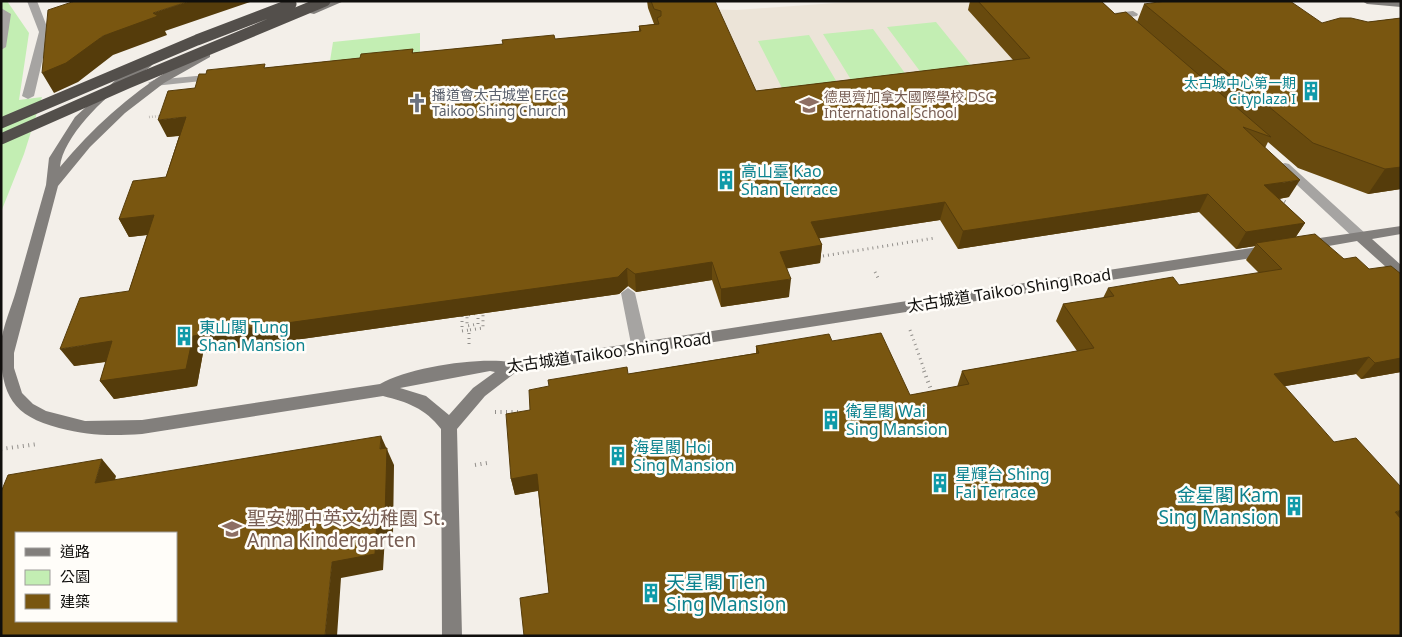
<svg xmlns="http://www.w3.org/2000/svg" width="1402" height="637" viewBox="0 0 1402 637" font-family="'Noto Sans','Noto Sans TC',sans-serif">
	<style>
		.built { fill: #ece4d8 }
		.green { fill: #c3eeb3 }
		.lines { fill: none; stroke-linecap: round; stroke-linejoin: round }
		.path-far2 { stroke: #928f8b; stroke-width: 2.5; stroke-dasharray: 0.5 2.5; stroke-linecap: butt }
		.path-far1 { stroke: #928f8b; stroke-width: 3; stroke-dasharray: 1 4; stroke-linecap: butt }
		.path { stroke: #928f8b; stroke-width: 4; stroke-dasharray: 1 4.5; stroke-linecap: butt }
		.lane { fill: #a6a4a2; fill-rule: evenodd }
		.street { fill: #a6a4a2; fill-rule: evenodd }
		.secondary { fill: #827f7c; fill-rule: evenodd }
		.highway-bridge { stroke: #534f4b; stroke-width: 11 }
		.wall { fill: #684a0e }
		.shaded-wall { fill: #553c0b }
		.building { fill: #795610; stroke: #553c0b; fill-rule: evenodd }
		.labels { text-anchor: middle; stroke-width: 5; stroke-linejoin: round; paint-order: stroke }
		.far-culture-label { font-size: 14px; fill: #0d838f; stroke: #fffdf9; text-anchor: end }
		.far-worship-label { font-size: 14px; fill: #5b616d; stroke: #fffdf9; text-anchor: start }
		.far-education-label { font-size: 14px; fill: #785e54; stroke: #fffdf9; text-anchor: start }
		.culture-label { font-size: 16px; fill: #0d838f; stroke: #fffdf9; text-anchor: start }
		.street-label { font-size: 16px; fill: #100f0d; stroke: #fffdf9 }
		.near-culture-label { font-size: 19px; fill: #0d838f; stroke: #fffdf9; text-anchor: end }
		.near-education-label { font-size: 19px; fill: #785e54; stroke: #fffdf9; text-anchor: start }
	</style>
	<rect width="100%" height="100%" fill="#f3efe9"/>
	<path class="built" d="M863,1H1078L1289,197L1199,212L783,124L656,30L648,8L737,10Z"/>
	<path class="green" d="M1,1H7L29,33L19,100L42,97L24,154L1,212Z
		M936,22L974,69L922,74L887,27Z
		M873,29L907,76L853,83L823,34Z
		M420,33V52L330,61L333,42Z
		M809,35L838,84L783,90L758,41Z"/>
	<g class="lines">
		<path class="path-far2" d="M149,117L163,116"/>
		<path class="path-far1" d="M1280,199L1288,203
			M823,256L935,238
			M875,272L878,278
			M478,313V324L467,326V315Z
			M462,316V331L469,330
			M910,330L925,372
			M469,344V330L483,328V312"/>
		<path class="path" d="M924,371L933,395
			M495,412H519
			M1,449L38,444
			M475,465L487,463"/>
		<path class="lane" d="M27,1H37L49,32L34,96L28,99L22,96L39,32Z
			M1133,11L1138,14L1137,16L1114,19L1109,16L1114,13Z
			M628,288L635,293L648,349L645,353H635L632,349L621,293Z"/>
		<path class="street" d="M1,8L11,14L6,47L1,50Z
			M217,74L223,77L221,79L154,86L148,83L154,80Z
			M1285,163L1289,164L1366,234L1368,237L1366,240H1356L1281,170L1279,167L1281,164Z"/>
		<path class="secondary" d="M329,1H344L314,14L305,12Z
			M1362,1H1401V7L1367,4Z
			M206,52L210,53V57L164,83L125,113L90,147L58,186L14,353V368L22,393L33,404L46,411L85,421L142,420L380,384C409,367 478,357 511,362L1271,245L1278,250L1271,255L515,373L485,396L457,429L462,636H442L441,429C425,408 407,402 383,396L142,434C112,436 89,436 59,428C11,416 0,393 1,343C3,326 11,308 16,291C26,256 36,220 46,185L49,158L75,117L119,77L144,62H152L153,64C147,71 136,75 128,81C104,97 63,137 60,167C92,128 129,95 171,69C182,63 194,55 206,52ZM490,371L495,372L473,388L449,415L426,396L400,388Z
			M1401,226V234L1372,239L1401,265V278L1396,276L1357,241L1306,250L1299,245L1306,240Z"/>
		<path class="highway-bridge" d="M1,123L197,40L291,4
			M1,139L128,83L325,1"/>
	</g>
	<path class="wall" d="M647,1H651L756,91L1013,60L968,10L970,1H1101L1115,14L1137,22L1144,4L1322,23L1368,22L1401,18V189L1368,194L1298,168L1268,142L1265,148L1289,197L1279,199L1305,223L1295,238L1369,269L1401,274V372L1361,379L1356,374L1285,386L549,593L538,491L515,495L511,479L530,410L628,374L756,353V346L832,341L910,395L957,387L962,371L1077,351L1056,321L1063,304L1103,298L1108,288L1179,285L1259,273L1246,260L1255,246L1236,249L1199,212L958,249L940,220L819,238L822,245L820,263L787,268L789,297L721,307L712,280L636,292L628,286L619,294L203,353L197,386L114,399L100,381L106,362L74,366L129,291L147,235L129,237L119,219L166,177L179,136L167,137L195,88L206,74L360,58L413,49V53L639,31V26L654,24L648,8Z"/>
	<path class="shaded-wall" d="M190,1H253L165,31L167,35L113,55L78,82L54,93L42,73L103,36L153,13Z
		M186,117L194,134L167,137L158,120Z
		M1401,167V189L1368,194L1385,169Z
		M1300,180L1289,197L1254,203L1264,185Z
		M1208,194L1199,212L958,249L963,231Z
		M945,202L940,220L809,240L811,222Z
		M154,215L164,233L129,237L119,219Z
		M1305,223L1293,241L1256,243L1255,246L1236,249L1246,232Z
		M822,245L820,263L778,270L780,252Z
		M712,262V280L636,292L635,274Z
		M627,268L628,286L619,294L203,353L197,386L114,399L100,381L193,336Z
		M791,279L789,297L721,307V289Z
		M112,341L125,359L74,366L60,349Z
		M1369,357L1356,374L1262,390L1274,374Z
		M1401,358V372L1361,379L1375,363Z
		M381,436L394,465L393,534L385,536L383,570L341,578L337,636H325L332,562L380,449Z
		M102,459L116,476L110,499L95,483Z
		M537,474L541,490L515,495L511,479Z
		M1401,510V522L1395,512Z"/>
	<path class="building" d="M75,1H190L153,13L158,16L103,36L66,63L42,73L48,10Z
		M651,1H715L756,91L1030,58L978,1H1101L1115,14L1126,12L1271,137L1243,127L1300,180L1264,185L1305,223L1246,232L1208,194L963,231L945,202L811,222L822,245L780,252L791,279L721,289L712,262L635,274L627,268L618,277L193,336L186,369L100,381L112,341L60,349L80,298L129,291L154,215L119,219L133,181L166,177L186,117L158,120L168,91L195,88L199,74H206L207,70L265,64L264,68L360,58L361,54L413,49L412,53L503,44L502,40L554,35L555,39L641,31L639,26L659,24L657,18L661,16V11L654,9Z
		M1166,1H1290L1322,23L1340,18H1351L1368,22L1401,18V167L1385,169L1313,143L1144,4Z
		M1315,234L1344,259L1356,257L1369,269L1391,266L1401,274V358L1375,363L1369,357L1274,374L1334,442L1356,438L1401,487V510L1395,512L1401,519V636H524L520,598L549,593L537,474L511,479L506,414L530,410L529,390L549,386L548,380L627,367L628,374L759,353L756,346L829,334L832,341L881,333L910,395L969,384L962,371L1094,348L1063,304L1114,296L1108,288L1173,277L1179,285L1282,269L1256,243Z
		M381,436L380,449L387,448L385,518L377,520L375,554L332,562L325,636H1V492L8,475L102,459L95,483ZM16,533H176V621H16Z"/>
	<defs>
		<symbol id="building-bare" viewBox="-9 -9 18 18"><path d="M-4-6H4V6H1V3H-1V6H-4ZM-2.5-4.3h1.7v1.8h-1.7ZM.8-4.3h1.7v1.8H.8ZM-2.5-1h1.7V.8h-1.7ZM.8-1h1.7V.8H.8Z" fill="#0f9aa8" stroke="#fffdf9" stroke-width="2.5" paint-order="stroke"/></symbol>
		<symbol id="church-bare" viewBox="-9 -9 18 18"><path d="M-1.2-6h2.4v3.5h3.3v2.4h-3.3V6h-2.4V-.1h-3.3v-2.4h3.3Z" fill="#6b7280" stroke="#fffdf9" stroke-width="2.5" paint-order="stroke"/></symbol>
		<symbol id="school-bare" viewBox="-9 -9 18 18"><path d="M0-5L7-2L0 1L-7-2ZM-4 1L0 2.5L4 1V4Q0 6-4 4Z" fill="#8d6e63" stroke="#fffdf9" stroke-width="2.5" paint-order="stroke"/></symbol>
	</defs>
	<g fill-rule="evenodd">
		<use href="#building-bare" x="1297" y="77" width="28" height="28"/>
		<use href="#church-bare" x="403" y="89" width="28" height="28"/>
		<use href="#school-bare" x="795" y="91" width="28" height="28"/>
		<use href="#building-bare" x="712" y="166" width="28" height="28"/>
		<use href="#building-bare" x="170" y="322" width="28" height="28"/>
		<use href="#building-bare" x="817" y="406" width="28" height="28"/>
		<use href="#building-bare" x="604" y="442" width="28" height="28"/>
		<use href="#building-bare" x="926" y="469" width="28" height="28"/>
		<use href="#building-bare" x="1280" y="492" width="28" height="28"/>
		<use href="#school-bare" x="218" y="515" width="28" height="28"/>
		<use href="#building-bare" x="637" y="579" width="28" height="28"/>
	</g>
	<g class="labels">
		<g class="far-culture-label">
			<text x="1296" y="88">太古城中心第一期<tspan x="1296" dy="16">Cityplaza I</tspan></text>
		</g>
		<g class="far-worship-label">
			<text x="432" y="100">播道會太古城堂 EFCC<tspan x="432" dy="16">Taikoo Shing Church</tspan></text>
		</g>
		<g class="far-education-label">
			<text x="824" y="102">德思齊加拿大國際學校 DSC<tspan x="824" dy="16">International School</tspan></text>
		</g>
		<g class="culture-label">
			<text x="741" y="177">高山臺 Kao<tspan x="741" dy="18">Shan Terrace</tspan></text>
			<text x="199" y="333">東山閣 Tung<tspan x="199" dy="18">Shan Mansion</tspan></text>
			<text x="846" y="417">衛星閣 Wai<tspan x="846" dy="18">Sing Mansion</tspan></text>
			<text x="633" y="453">海星閣 Hoi<tspan x="633" dy="18">Sing Mansion</tspan></text>
			<text x="955" y="480">星輝台 Shing<tspan x="955" dy="18">Fai Terrace</tspan></text>
		</g>
		<g class="street-label">
			<text transform="translate(1009 290) rotate(-9)" y="6">太古城道 Taikoo Shing Road</text>
			<text transform="translate(609 352) rotate(-8)" y="6">太古城道 Taikoo Shing Road</text>
		</g>
		<g class="near-culture-label">
			<text x="1279" y="502">金星閣 Kam<tspan x="1279" dy="22">Sing Mansion</tspan></text>
			<text x="666" y="589" text-anchor="start">天星閣 Tien<tspan x="666" dy="22">Sing Mansion</tspan></text>
		</g>
		<g class="near-education-label">
			<text x="247" y="525">聖安娜中英文幼稚園 St.<tspan x="247" dy="22">Anna Kindergarten</tspan></text>
		</g>
	</g>
	<rect width="1402" height="637" fill="none" stroke="#100f0d" stroke-width="5"/>
	<rect x="15" y="532" width="162" height="90" fill="#fffdf9" stroke="#9f9e9b"/>
	<rect x="25" y="548" width="25" height="8" fill="#827f7c" stroke="#9f9e9b"/>
	<text x="60" y="557" font-size="15" fill="#100f0d">道路</text>
	<rect x="25" y="570" width="25" height="15" fill="#c3eeb3" stroke="#9f9e9b"/>
	<text x="60" y="582" font-size="15" fill="#100f0d">公園</text>
	<rect x="25" y="594" width="25" height="15" fill="#795610" stroke="#9f9e9b"/>
	<text x="60" y="607" font-size="15" fill="#100f0d">建築</text>
</svg>
